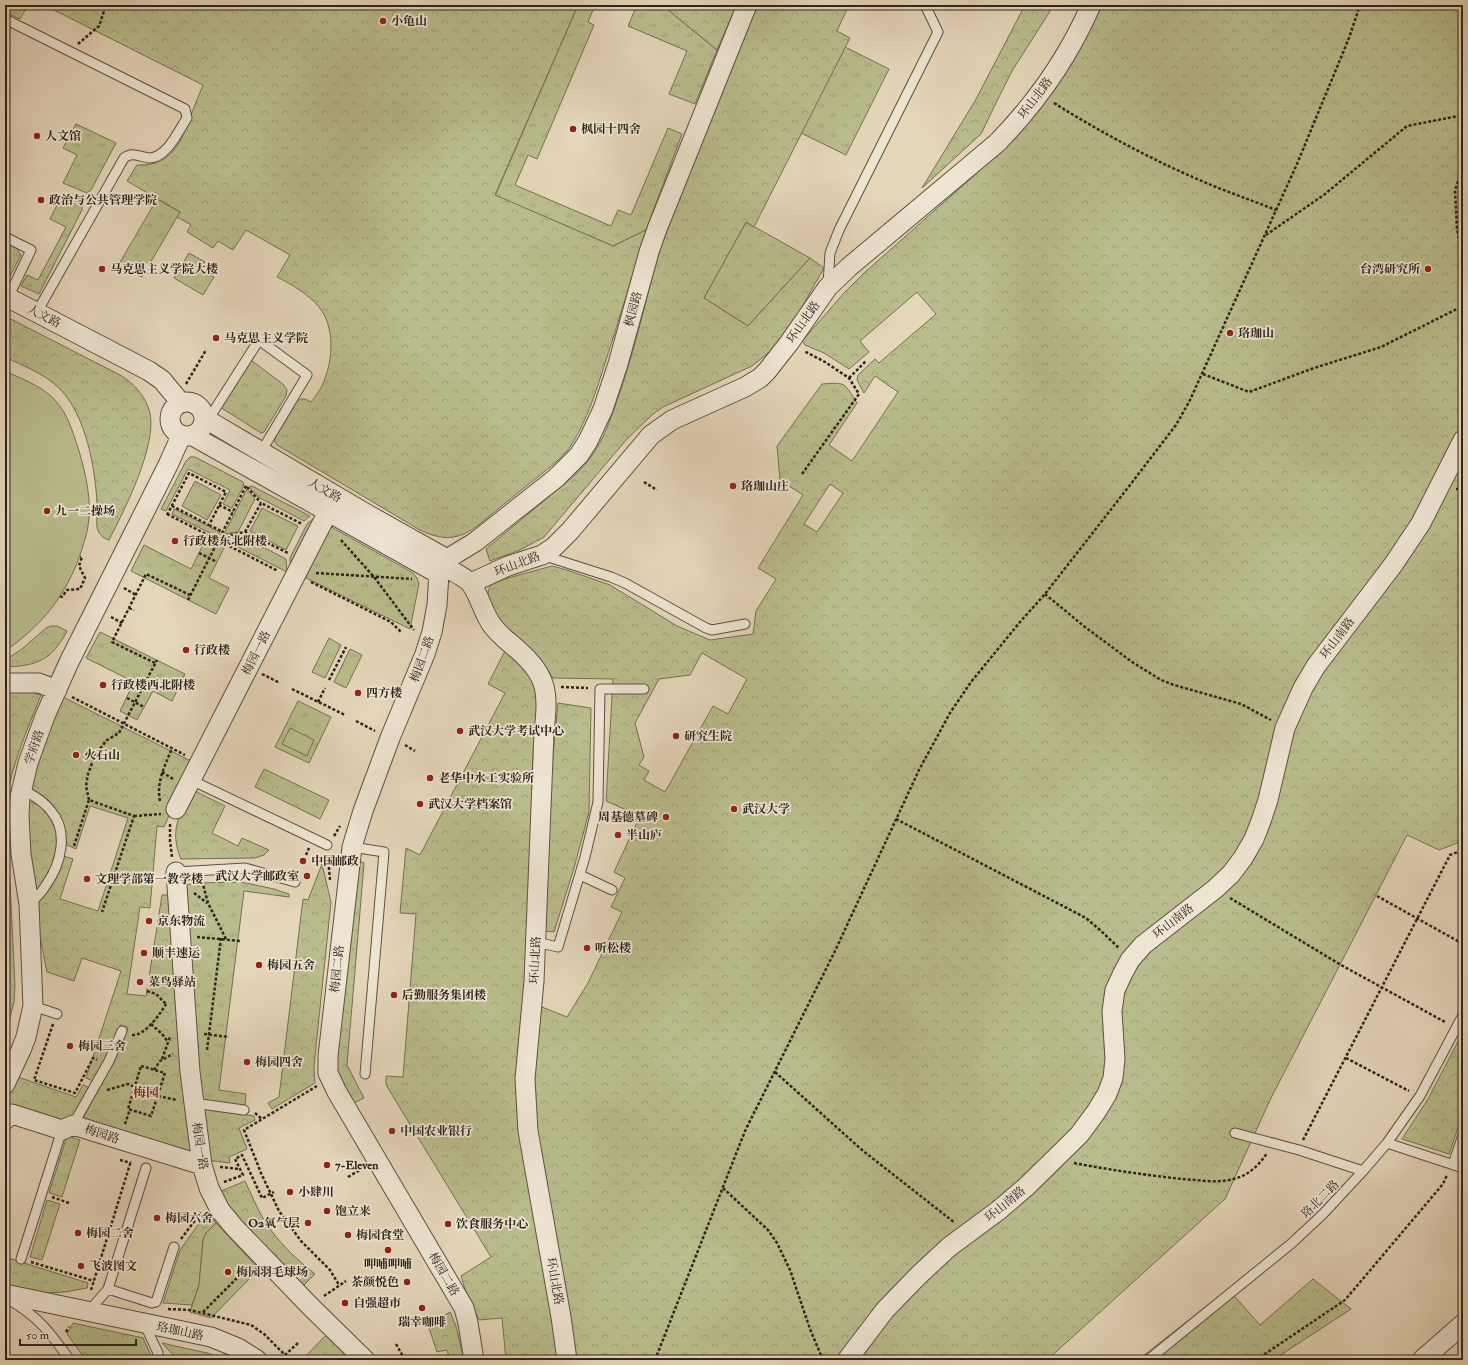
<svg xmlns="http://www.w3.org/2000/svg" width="1468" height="1365" viewBox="0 0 1468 1365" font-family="'IM FELL Double Pica','Noto Serif SC',serif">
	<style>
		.grass { fill: url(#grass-tufts); stroke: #747054 }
		.forest { fill: url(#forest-crowns); stroke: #747054; fill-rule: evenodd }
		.pitch { fill: #b9bc8c; stroke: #747054 }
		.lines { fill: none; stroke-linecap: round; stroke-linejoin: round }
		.lane-casing { stroke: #5c5042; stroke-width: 11 }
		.street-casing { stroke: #5c5042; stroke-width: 21 }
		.path { stroke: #2e241b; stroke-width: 2.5; stroke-dasharray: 3 2; stroke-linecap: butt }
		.lane { stroke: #eee4d2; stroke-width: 9 }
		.street { stroke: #eee4d2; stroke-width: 19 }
		.poi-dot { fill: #8f2418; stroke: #eee4d2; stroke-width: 1.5 }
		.labels { text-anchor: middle; stroke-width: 3.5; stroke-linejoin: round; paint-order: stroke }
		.poi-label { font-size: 12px; font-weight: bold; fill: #2e241b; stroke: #eee4d2; text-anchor: start }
		.street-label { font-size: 12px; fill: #2e241b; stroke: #eee4d2 }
		.neighbourhood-label { font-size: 13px; font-weight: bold; fill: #7a1f14; stroke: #eee4d2 }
	</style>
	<defs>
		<pattern id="grass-tufts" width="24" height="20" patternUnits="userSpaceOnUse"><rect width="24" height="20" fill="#b9bc8c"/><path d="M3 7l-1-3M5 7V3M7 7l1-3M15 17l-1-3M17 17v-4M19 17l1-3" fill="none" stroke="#9fa178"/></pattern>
		<pattern id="forest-crowns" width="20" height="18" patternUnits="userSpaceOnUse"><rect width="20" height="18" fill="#b9bc8c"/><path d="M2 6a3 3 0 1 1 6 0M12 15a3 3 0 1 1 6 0" fill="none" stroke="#9fa178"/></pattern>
	</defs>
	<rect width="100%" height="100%" fill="#e5d5b9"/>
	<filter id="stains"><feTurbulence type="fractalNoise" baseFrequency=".005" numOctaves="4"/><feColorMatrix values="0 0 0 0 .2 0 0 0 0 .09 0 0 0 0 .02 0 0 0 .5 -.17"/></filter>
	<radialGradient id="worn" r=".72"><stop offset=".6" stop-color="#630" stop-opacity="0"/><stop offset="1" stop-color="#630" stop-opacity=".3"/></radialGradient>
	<path class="grass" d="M578,5H595L588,22L594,25L537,159L528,155L515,185L611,226L618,210L631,215L668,128L682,134L646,230L613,246L495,196Z
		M637,5H662L717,50L695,104L669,94L687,51L628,26Z
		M845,47L889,69L846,155L801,133Z
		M76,124L116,143L91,190L87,193L63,183L77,155L63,148Z
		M63,193L81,202L82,207V210L39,294L21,286L27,275L38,280L66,227L50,219Z
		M157,199L180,212L142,277L119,264Z
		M746,222L810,258L748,326L704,298Z
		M5,242L16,248L21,255L8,280H5Z
		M189,253L205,262L201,269L214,277L203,295L174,278Z
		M252,361L283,384L287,390L286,396L264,432L261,433L220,407L250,362Z
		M190,457H195L243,482L244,485L232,508L223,504L230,490L188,469L166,511L161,509L186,461Z
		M195,481L221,495L207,520L182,506Z
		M252,486L310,516L304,521L258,497L249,487Z
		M247,489L255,499L238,532L224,534Z
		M262,508L298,526L286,550L250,531Z
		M174,509L220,532L219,534L214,535L172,514Z
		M314,518L318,520L291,574L290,558L307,524Z
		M326,524L413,573L417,578L419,584L410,629L300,575Z
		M240,535L286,559L287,572L226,541L224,537Z
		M207,537L225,546L209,578L229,588L216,614L131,571L144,545L191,569Z
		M100,632L185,674L172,701L153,691L137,720L120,711L134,682L86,658Z
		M329,638L341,645L325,678L312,672Z
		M350,649L362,655L346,688L334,682Z
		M298,701L331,717L309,763L275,747Z
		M241,882L274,889L289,894V897L244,891L219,1090L246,1094L245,1106L199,1100L183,885L199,883Z
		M67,1136L80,1140L62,1197L49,1193Z
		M47,1200L60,1204L42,1260L30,1257Z"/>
	<path class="forest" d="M5,5H28L20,19L5,12Z
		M44,5H578L495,195L613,246L646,230C633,274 620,317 606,360C597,389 587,421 570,447C562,458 550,467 539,476C526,486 513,497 499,508C471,531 457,548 420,530L277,445L275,442V438L296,403C302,396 305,399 311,402C316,396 321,389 324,381C333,359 335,327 319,307C308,294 293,285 277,277L290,255L246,230L233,250L218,241L213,248L187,232L191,225L177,217L180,212L127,181L137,165C159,165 167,160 180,142L203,85Z
		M662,5H737L717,50Z
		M756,5H849L837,31L850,38L754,227L746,222L704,298L748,326L810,258L824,268L787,333L773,349L752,366L663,407L653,414L627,439L544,537L520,550L490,561L486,549L575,475C584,466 592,457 598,446C607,431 612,414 618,398C637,344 648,288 665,233Z
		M1025,5H1054L1012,71L995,105L981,134L922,188L975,101Z
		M1100,5H1463V841L1439,850L1407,835L1270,1100L1225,1199L1047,1360H506L502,1318L479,1320L466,1292L461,1276L491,1257L386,1085V1076L403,1077L416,914L400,913L406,848L420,855L505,693L488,684L506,649L529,674L534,684L537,704L533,759L527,1001L567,1017L588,983L622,912L611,907L625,878L614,872L640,816L606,801L613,679L553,678C550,674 547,669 544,666C527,647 487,620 488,593C488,589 491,585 493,582L552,566L567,570L610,585L677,626L710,640L753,634L756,611L776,579L758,568L803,495L780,480L777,446L822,384C847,382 844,383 857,403L829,445L852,461L898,392L875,376L864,393L857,380L858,375L875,359L879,363L936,314L917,292L860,341L869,352L849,369L824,353L805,345L803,342V340L844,293L864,273L1003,150L1033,117L1092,24ZM830,484L843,493L817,532L804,524ZM702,653L747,679L728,714L713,706L665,792L644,780L649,771L639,765L644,757L635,723L659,679L690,675Z
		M5,316L120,375C134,383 146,397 150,413C157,446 124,511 109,540C103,538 98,534 97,527C96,520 98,511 97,503C95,467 86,416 60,389C45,374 24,366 5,357Z
		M51,626H57L67,631C52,660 37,666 5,667V660L22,649L46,628Z
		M5,691H26L41,695C27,730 12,764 6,802L15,985L14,1002L5,1038Z
		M63,697L193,762L164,827L157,826L150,908L140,907L127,994L146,996L162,895H173L196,1156L81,1122L113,1063L127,1031L128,1027L120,1025L105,1059L93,1081L86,1078L121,971L82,958L74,981L47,972L37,922V902C52,893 58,872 64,856L73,859L60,899L98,911L128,818L90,806L76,849L67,845C63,812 57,805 29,788L35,765Z
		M558,703L591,708L589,812L574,868L554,932L543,931L547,817Z
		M264,769L329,800L320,819L255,787Z
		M193,790L225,806L212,833L238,846L242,838L269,850L264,855L255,858L181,859C169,830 179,816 193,790Z
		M30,802C38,803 43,808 47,814C52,821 56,829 57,837C60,856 48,879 35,891H32L28,803Z
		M359,862H363L364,864L347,1065L364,1098L354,1103L336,1073L354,891Z
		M322,864L331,902L314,1066L315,1083L272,1109L268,1103L279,1097L303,899L308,900Z
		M1463,1032V1113L1449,1154L1402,1139L1428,1099Z
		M15,1076L76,1097L83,1085L90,1088L69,1122L5,1111V1095Z
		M199,1108L254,1116L255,1120L239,1128L247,1149L229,1157L230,1163L205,1160Z
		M245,1181C251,1194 257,1208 264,1220C277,1241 296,1259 315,1274L302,1287L237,1220L219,1192Z
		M209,1214L216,1223L206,1233L203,1240L199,1285L192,1305L163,1303L180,1250L205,1215Z
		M5,1257L88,1283L87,1288L65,1292L46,1293L5,1286Z
		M1313,1279L1351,1309L1273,1360H1138L1228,1289L1260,1325Z
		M450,1312L456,1326L464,1360H450L447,1350L437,1352L428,1325Z
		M73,1323L143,1338L152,1358L150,1360H86L67,1334Z
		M329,1332L358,1360H302Z
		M162,1343L207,1353L228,1360H178Z"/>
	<path class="pitch" d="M5,371C22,379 42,386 55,400C68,414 73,433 79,451C86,474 92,502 88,526C87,534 84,542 82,549C68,593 43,625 5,651Z
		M290,728L314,740L307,756L282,744Z
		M216,1223L259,1269L211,1318L190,1312L199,1285L203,1240L206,1233Z"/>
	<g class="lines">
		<defs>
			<path id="lane" d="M5,19L185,109L187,118C179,130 167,158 149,158C140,157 132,151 124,158L37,312
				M5,237L31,250L8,298
				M828,284L830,253L839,230L938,32L925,5
				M208,420L259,340L307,375L261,452
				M542,555L611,577L625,583L706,628L712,630L745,624
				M191,780L327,845
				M22,789C32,795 44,801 51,811C69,832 61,864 46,885C42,892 36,898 30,903
				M352,847L384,852L365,1074
				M176,872L245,868L295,882
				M580,875L612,890
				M536,942L558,947L585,857L598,802L600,689H644
				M33,1006L57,1014
				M194,1103L244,1110
				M73,1125L109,1061L122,1031
				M1235,1133L1299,1150L1363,1171
				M1387,1143L1463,1168
				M1453,1164L1463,1135
				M21,1259L62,1130
				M108,1289L146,1168
				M11,1301C40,1318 51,1334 70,1360
				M89,1311L108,1289L152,1303L156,1302L174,1247
				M144,1323L158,1353
				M1148,1360L1292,1243L1323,1214L1363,1171L1387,1143L1420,1096L1463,1015"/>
			<path id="street" d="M5,296L149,371L162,380L181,403
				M170 419a17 17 0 1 1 34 0a17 17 0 1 1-34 0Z
				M204,418L365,513L447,559
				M193,436L439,574
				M443,566C450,570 467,578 471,584C480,596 483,613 492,625C499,635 509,642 518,650C549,677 548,694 544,733L534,981L525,1079L528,1131L561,1317L567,1360
				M471,583L508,566L542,555L554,547L570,531L651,435L672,420L745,387L760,378L767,371L789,343L828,287L849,267L997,143C1036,103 1069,56 1091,5
				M5,683H39L57,690
				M176,809L336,496
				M176,872L190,1072L202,1165L209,1188L220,1210L234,1227L310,1306L365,1360
				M5,1084L21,1050L26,1037L33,1006L29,904L21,854L19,816L20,797L28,763L45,716L69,662L168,465L181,436
				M5,1120L9,1115L12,1114L62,1130L73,1125L202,1165
				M5,1294L211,1337L238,1348L257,1360
				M474,1360L468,1323L464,1308L337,1092L328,1073V1056L352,847L363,811L390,738L425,654L432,632L437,605L439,574L447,559L475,542L556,478L579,455L588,441L603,409L618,364L649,252L657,229L747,5
				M847,1360L885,1310L919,1275L949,1247L999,1210L1027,1186L1079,1135L1096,1112L1107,1094L1113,1078L1115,1059L1112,1011L1115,990L1123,973L1130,960L1143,945L1215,889L1231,874L1243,858L1254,839L1261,821L1268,800L1285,728L1303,688L1316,666L1393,565L1421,523L1463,440
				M1422,1360L1463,1324"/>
		</defs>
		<use href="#lane" class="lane-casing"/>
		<use href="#street" class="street-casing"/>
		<path class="path" d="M78,44L99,26L106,5
			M1054,103C1105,135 1160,164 1216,187C1236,195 1256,202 1276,210
			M1463,167L1455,190L1457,229L1463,261
			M1266,235L1325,194L1407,126L1463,115
			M1203,374L1249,392L1314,368L1381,347L1463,306
			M849,378L866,361
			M186,384L206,350
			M802,474L859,394L849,378L825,362L804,351
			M644,482L657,490
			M247,487L261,503
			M1456,489H1463
			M219,505L233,512
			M167,514L278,571
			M167,515L189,473L226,492L209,525L172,506
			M209,525L223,532
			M245,532L261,503L302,524
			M220,537L245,532L288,553
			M341,540L374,577L414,630
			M199,553L217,562
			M316,573L412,579
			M311,582L391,622L401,632
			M124,588L136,595
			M1045,594L1085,627L1132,662L1161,680L1174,685L1241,704L1271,720
			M60,596L62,597L67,590L80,589L85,578L79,566L82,557H80
			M188,600L247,484
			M129,608L134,610
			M111,617L122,623
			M155,663L112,642L146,574L190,595
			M262,674L280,683
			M329,680L346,647
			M561,687L588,688
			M292,689L345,715
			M72,697L185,755
			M127,698L144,707
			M318,702L325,688
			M356,721L375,731
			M405,745L415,751
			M162,772L173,779
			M89,800L86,786L88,774L95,755L107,740L119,733L157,660
			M160,801C156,782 165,766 172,748
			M134,816L161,814
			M896,819L1086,918L1100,930L1119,948
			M170,824V841L172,857
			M334,836L340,826
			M74,846L89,800L134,816L102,912
			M306,855L309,848
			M328,857L330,880
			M202,881L208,903L226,939
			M194,893L207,903
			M1377,896L1463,944
			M1230,898L1341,965L1445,1022
			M197,937L241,941
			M153,952L165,953
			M147,991L156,994L166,1004
			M53,1024L34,1080L75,1093L93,1058L97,1060
			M151,1024L162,1034L168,1042
			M204,1034L229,1037
			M132,1035C145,1036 160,1014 166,1004
			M207,1050L221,938
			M1346,1058L1409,1091
			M162,1059L170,1037
			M141,1066L165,1073L151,1116L128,1109Z
			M154,1070L160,1061L173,1054
			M775,1072L862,1150L955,1223
			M317,1086L244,1130L261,1173L279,1211L301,1241L330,1270L339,1285
			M107,1090L128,1084L135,1087
			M158,1096L177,1100
			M255,1113L262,1119
			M125,1124L130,1109
			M1303,1140L1450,855L1463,850
			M120,1160L131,1163
			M1074,1163C1110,1170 1146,1175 1182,1179C1200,1180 1220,1184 1237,1178C1250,1174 1260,1164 1267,1153
			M220,1167L239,1169
			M348,1177L363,1168
			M224,1182L243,1175L235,1159L242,1155L262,1198L274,1192
			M723,1188L768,1230L777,1243L790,1270L810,1329L823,1360
			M52,1197L69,1203
			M181,1239L202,1211
			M31,1262L94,1281
			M91,1290L131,1161
			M324,1296L346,1281
			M168,1309L190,1310L251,1325L264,1334L285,1355L298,1343
			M203,1312L249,1266
			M66,1332L69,1327
			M396,1344L405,1360
			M655,1360L745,1131L835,951L919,770L950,713L971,682L1020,622L1045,594L1130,485L1176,425L1190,400L1297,164L1349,38L1360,5
			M1256,1360L1345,1300L1443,1184L1447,1175"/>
		<use href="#lane" class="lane"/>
		<use href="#street" class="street"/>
	</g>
	<g class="poi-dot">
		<circle cx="383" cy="21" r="4"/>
		<circle cx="573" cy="129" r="4"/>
		<circle cx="37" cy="136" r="4"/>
		<circle cx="41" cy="200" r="4"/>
		<circle cx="102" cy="269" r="4"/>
		<circle cx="1428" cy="269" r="4"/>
		<circle cx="1230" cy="333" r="4"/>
		<circle cx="216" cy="338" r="4"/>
		<circle cx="733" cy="486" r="4"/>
		<circle cx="47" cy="511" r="4"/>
		<circle cx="175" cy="541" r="4"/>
		<circle cx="186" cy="650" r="4"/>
		<circle cx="103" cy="685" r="4"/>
		<circle cx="358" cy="693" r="4"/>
		<circle cx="460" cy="731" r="4"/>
		<circle cx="676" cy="736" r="4"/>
		<circle cx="76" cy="755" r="4"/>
		<circle cx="430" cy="778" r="4"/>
		<circle cx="420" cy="804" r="4"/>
		<circle cx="734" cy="809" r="4"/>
		<circle cx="666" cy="817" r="4"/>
		<circle cx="618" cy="835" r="4"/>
		<circle cx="303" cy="861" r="4"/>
		<circle cx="307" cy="876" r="4"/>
		<circle cx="87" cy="879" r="4"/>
		<circle cx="149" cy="921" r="4"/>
		<circle cx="587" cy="948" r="4"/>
		<circle cx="144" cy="953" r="4"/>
		<circle cx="259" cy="965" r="4"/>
		<circle cx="140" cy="982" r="4"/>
		<circle cx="394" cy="995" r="4"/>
		<circle cx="70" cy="1046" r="4"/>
		<circle cx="247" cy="1062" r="4"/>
		<circle cx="392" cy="1131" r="4"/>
		<circle cx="327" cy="1165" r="4"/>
		<circle cx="290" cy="1192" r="4"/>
		<circle cx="327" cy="1211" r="4"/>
		<circle cx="157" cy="1218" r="4"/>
		<circle cx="308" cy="1223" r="4"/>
		<circle cx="448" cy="1224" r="4"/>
		<circle cx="78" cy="1233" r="4"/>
		<circle cx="348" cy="1235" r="4"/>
		<circle cx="388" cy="1250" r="4"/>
		<circle cx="81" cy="1266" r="4"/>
		<circle cx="228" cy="1272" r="4"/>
		<circle cx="407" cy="1282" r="4"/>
		<circle cx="345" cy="1303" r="4"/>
		<circle cx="422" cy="1308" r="4"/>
	</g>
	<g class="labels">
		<g class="poi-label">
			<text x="391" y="25">小龟山</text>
			<text x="581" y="133">枫园十四舍</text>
			<text x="45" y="140">人文馆</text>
			<text x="49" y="204">政治与公共管理学院</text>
			<text x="110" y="273">马克思主义学院大楼</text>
			<text x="1420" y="273" text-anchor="end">台湾研究所</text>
			<text x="1238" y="337">珞珈山</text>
			<text x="224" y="342">马克思主义学院</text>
			<text x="741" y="490">珞珈山庄</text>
			<text x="55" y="515">九一二操场</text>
			<text x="183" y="545">行政楼东北附楼</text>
			<text x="194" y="654">行政楼</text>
			<text x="111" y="689">行政楼西北附楼</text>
			<text x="366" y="697">四方楼</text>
			<text x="468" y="735">武汉大学考试中心</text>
			<text x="684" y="740">研究生院</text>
			<text x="84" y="759">火石山</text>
			<text x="438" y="782">老华中水工实验所</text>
			<text x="428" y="808">武汉大学档案馆</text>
			<text x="742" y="813">武汉大学</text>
			<text x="658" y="821" text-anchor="end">周基德墓碑</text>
			<text x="626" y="839">半山庐</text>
			<text x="311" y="865">中国邮政</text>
			<text x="299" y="880" text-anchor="end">武汉大学邮政室</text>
			<text x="95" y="883">文理学部第一教学楼</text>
			<text x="157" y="925">京东物流</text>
			<text x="595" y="952">听松楼</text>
			<text x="152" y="957">顺丰速运</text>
			<text x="267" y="969">梅园五舍</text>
			<text x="148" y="986">菜鸟驿站</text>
			<text x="402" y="999">后勤服务集团楼</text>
			<text x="78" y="1050">梅园三舍</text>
			<text x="255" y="1066">梅园四舍</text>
			<text x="400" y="1135">中国农业银行</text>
			<text x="335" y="1169">7-Eleven</text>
			<text x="298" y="1196">小肆川</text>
			<text x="335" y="1215">饱立来</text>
			<text x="165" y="1222">梅园六舍</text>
			<text x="300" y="1227" text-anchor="end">O2氧气层</text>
			<text x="456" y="1228">饮食服务中心</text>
			<text x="86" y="1237">梅园二舍</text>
			<text x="356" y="1239">梅园食堂</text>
			<text x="388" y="1268" text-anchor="middle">呷哺呷哺</text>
			<text x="89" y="1270">飞波图文</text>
			<text x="236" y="1276">梅园羽毛球场</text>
			<text x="399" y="1286" text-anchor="end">茶颜悦色</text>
			<text x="353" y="1307">自强超市</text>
			<text x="422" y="1326" text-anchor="middle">瑞幸咖啡</text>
		</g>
		<g class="street-label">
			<text transform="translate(1035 98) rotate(-53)" y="4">环山北路</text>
			<text transform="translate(633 309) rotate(-74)" y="4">枫园路</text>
			<text transform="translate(44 316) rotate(27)" y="4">人文路</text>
			<text transform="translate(803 322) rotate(-55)" y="4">环山北路</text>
			<text transform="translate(325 490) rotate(30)" y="4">人文路</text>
			<text transform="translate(517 564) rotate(-21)" y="4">环山北路</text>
			<text transform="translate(1337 638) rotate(-53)" y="4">环山南路</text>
			<text transform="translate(256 653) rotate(-63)" y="4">梅园一路</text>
			<text transform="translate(422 659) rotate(-70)" y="4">梅园二路</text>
			<text transform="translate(34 747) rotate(-71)" y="4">学府路</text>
			<text transform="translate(1173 921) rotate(-38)" y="4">环山南路</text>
			<text transform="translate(535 960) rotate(-87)" y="4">环山北路</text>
			<text transform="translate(337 969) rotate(-84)" y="4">梅园二路</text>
			<text transform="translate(102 1134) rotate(18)" y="4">梅园路</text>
			<text transform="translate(200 1146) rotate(81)" y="4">梅园一路</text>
			<text transform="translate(1320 1199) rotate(-45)" y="4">珞北二路</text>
			<text transform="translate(1005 1204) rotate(-39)" y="4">环山南路</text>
			<text transform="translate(444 1274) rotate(60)" y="4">梅园二路</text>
			<text transform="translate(555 1281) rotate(80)" y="4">环山北路</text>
			<text transform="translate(180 1331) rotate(12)" y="4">珞珈山路</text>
		</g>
		<g class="neighbourhood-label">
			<text x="146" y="1097">梅园</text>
		</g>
	</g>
	<rect width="1468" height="1365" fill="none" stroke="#e5d5b9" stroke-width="20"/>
	<rect x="6" y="6" width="1456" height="1353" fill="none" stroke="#2e241b" stroke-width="2"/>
	<rect x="10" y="10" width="1448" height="1345" fill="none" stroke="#2e241b"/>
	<path d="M20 1339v6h116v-6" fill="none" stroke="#2e241b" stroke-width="2"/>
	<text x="26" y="1339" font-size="12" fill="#2e241b" stroke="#eee4d2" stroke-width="3" paint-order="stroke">50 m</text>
	<rect width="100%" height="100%" filter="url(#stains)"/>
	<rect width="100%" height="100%" fill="url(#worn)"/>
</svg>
